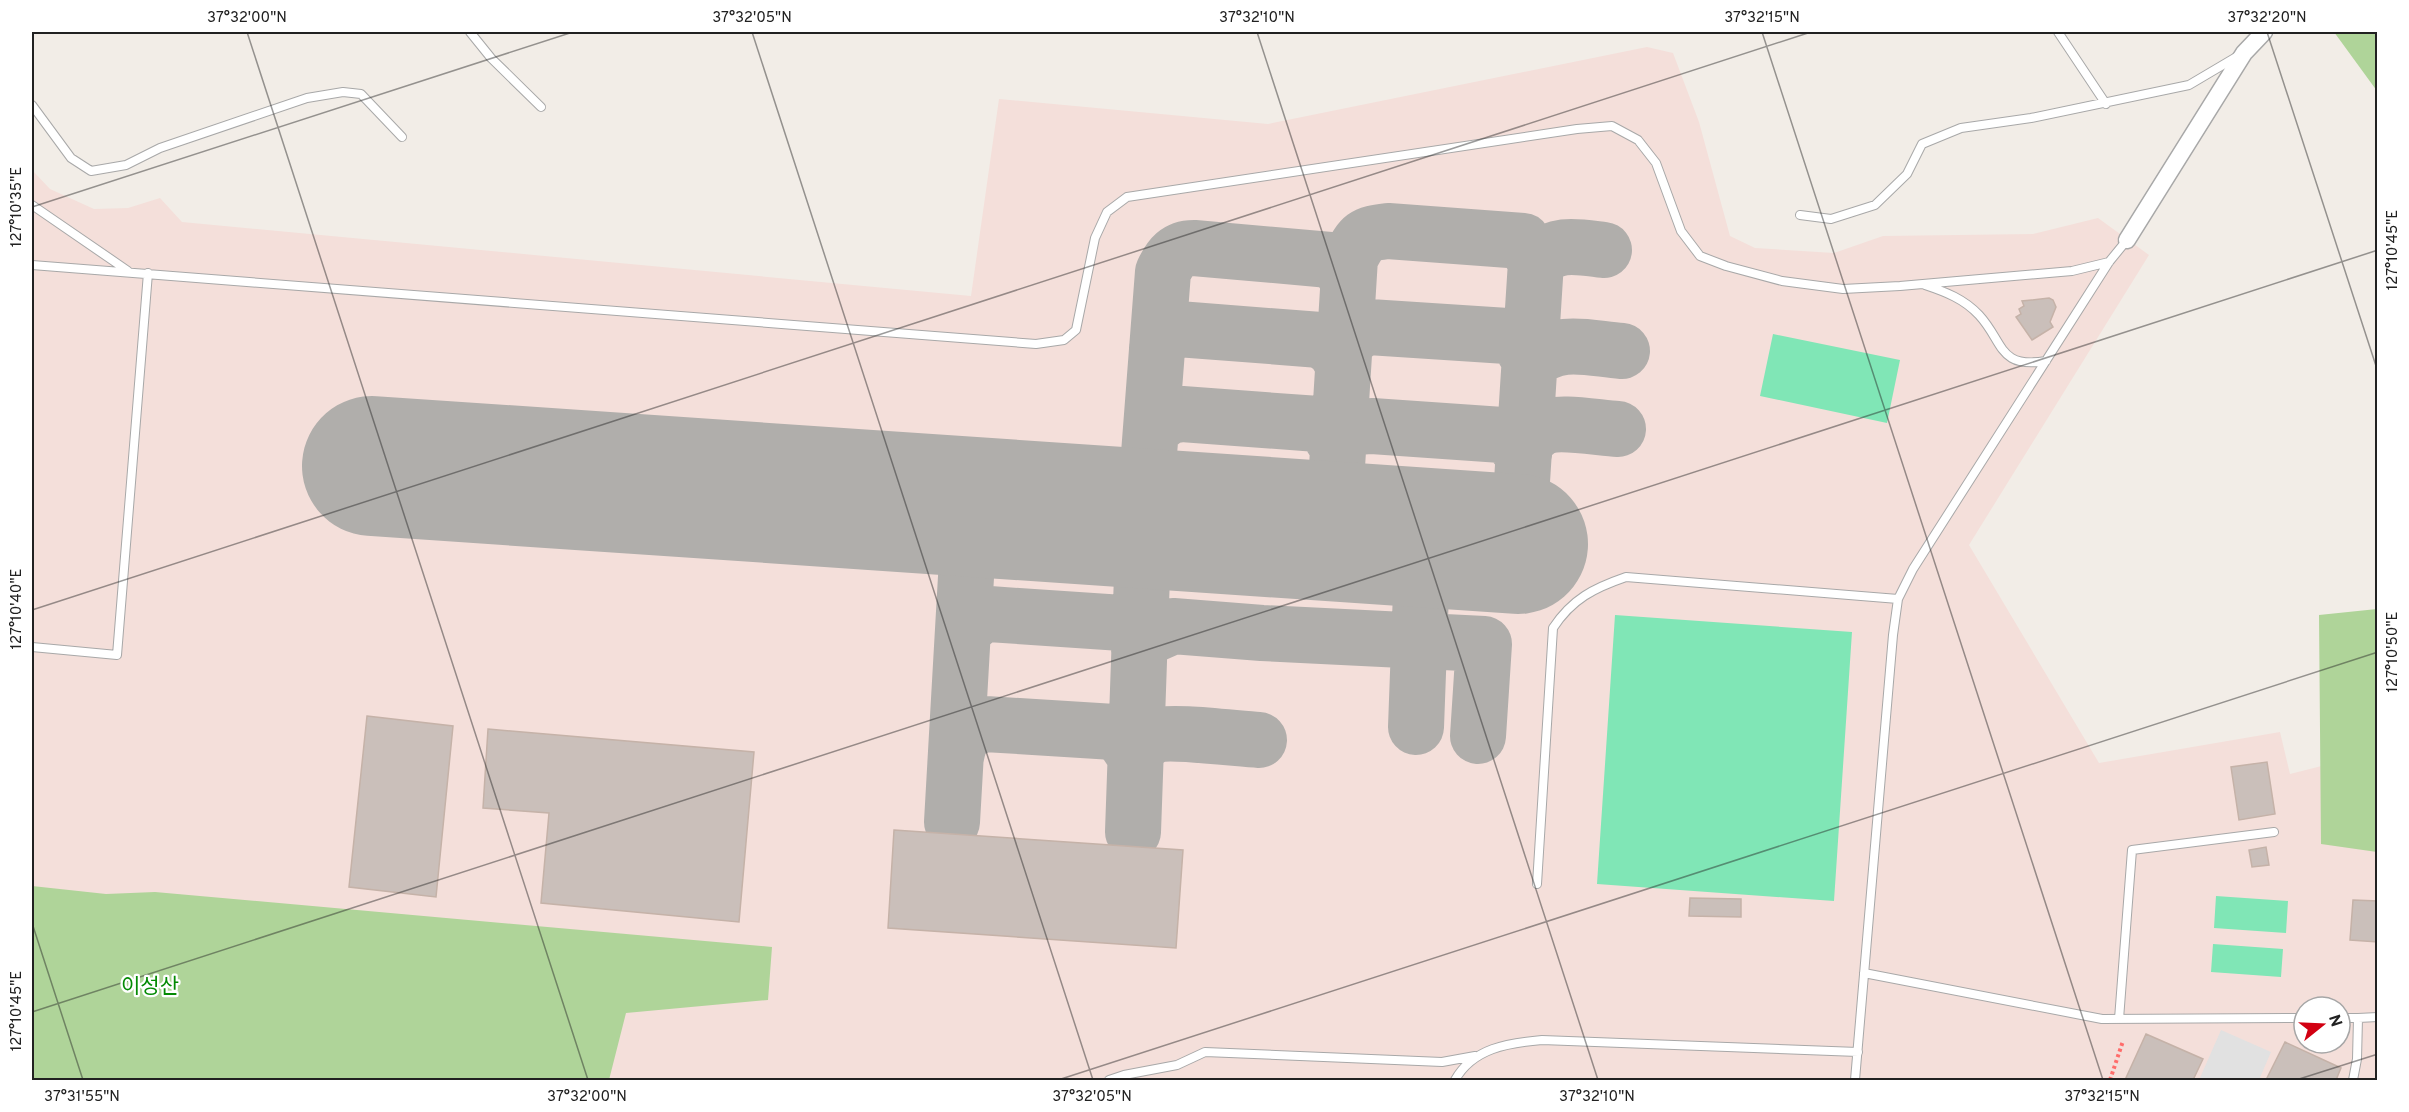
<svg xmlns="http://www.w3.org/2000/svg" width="2409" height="1112" viewBox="0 0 2409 1112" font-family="Overpass,'Noto Sans KR',sans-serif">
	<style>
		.military { fill: #f4dfda; fill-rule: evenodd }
		.forest { fill: #afd499 }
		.pitch { fill: #80e6b6 }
		.parking { fill: #e1e1e1 }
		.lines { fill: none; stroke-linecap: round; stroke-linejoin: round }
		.taxiway { stroke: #b0aeab; stroke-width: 56 }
		.runway { stroke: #b0aeab; stroke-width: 140 }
		.building { fill: #cabfba; stroke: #c5b2a8; stroke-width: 1.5 }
		.service-casing { stroke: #a8a8a8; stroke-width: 10 }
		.minor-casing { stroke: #a8a8a8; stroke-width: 19 }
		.path { stroke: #ff6d6b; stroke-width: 4; stroke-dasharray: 3 3; stroke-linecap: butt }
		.service { stroke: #fff; stroke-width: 8 }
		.minor { stroke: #fff; stroke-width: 16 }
		.ticks { fill: none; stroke: #212121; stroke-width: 1.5; stroke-opacity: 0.45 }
		.labels { text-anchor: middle; stroke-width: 4.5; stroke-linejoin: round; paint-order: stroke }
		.park-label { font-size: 21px; fill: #048a04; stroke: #fff }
		.neatline { fill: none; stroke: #212121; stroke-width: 2 }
		.ticks-label { font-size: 15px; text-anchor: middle; fill: #212121 }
	</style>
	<rect width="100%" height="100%" fill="#f2ede7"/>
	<path class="military" d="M1647,47L1673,53L1699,122L1730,236L1755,248L1834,253L1883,236L2033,234L2098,218L2149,255L1969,545L2099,763L2280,732L2290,774L2377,752V1080H32V170L50,189L94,209L128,208L160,198L182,222L971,296L999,99L1268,124ZM2304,1007H2340V1043H2304Z"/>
	<path class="forest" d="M2334,32H2377V91Z
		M2377,609H2378L2377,852L2321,844L2319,615Z
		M32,886L106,894L155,892L772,947L768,1000L626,1013L609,1080H32Z"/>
	<path class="pitch" d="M1773,334L1900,360L1887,423L1760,396Z
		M1615,615L1852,632L1834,901L1597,884Z
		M2216,896L2288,901L2286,933L2214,928Z
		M2213,944L2283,949L2281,977L2211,972Z"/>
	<path class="parking" d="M2221,1030L2271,1052L2259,1080H2199Z"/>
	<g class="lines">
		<path class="taxiway" d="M1536,262C1555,241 1579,247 1604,250
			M1344,347L1355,333L1369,327L1507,336C1520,341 1524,350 1530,362C1560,338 1586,348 1622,351
			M1157,348L1167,335L1178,329L1320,340L1334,349L1343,364
			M1151,430L1169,416L1182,414L1318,424L1328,432L1338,448
			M1525,445C1529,438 1534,432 1542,428C1558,420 1598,428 1618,429
			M1338,448C1343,431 1354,426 1372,426L1502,435L1510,439L1524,455
			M1333,531L1350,258C1362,236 1363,234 1388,231L1523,241L1536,262L1518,544
			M963,631L979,617L989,614L1122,623L1130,628L1140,640
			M1139,649L1148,637L1173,626L1262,633L1484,644L1478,736
			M1416,727L1423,538
			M1135,756C1140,747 1144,740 1154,736C1169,730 1238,739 1259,740
			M956,757C960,736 964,731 985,724L1114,732L1125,741L1135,756
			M952,822L970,507
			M1133,832L1144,519L1163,272C1170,257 1177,248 1194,248L1330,260L1343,271L1348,283"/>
		<path class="runway" d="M372,466L1518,544"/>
	</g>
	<path class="building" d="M2049,298L2053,300L2056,307L2050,322L2053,327L2032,340L2016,317L2021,314L2019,309L2024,306L2022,301Z
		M367,716L453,726L436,897L349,887Z
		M488,729L754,752L739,922L541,903L549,813L483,808Z
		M2267,762L2275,814L2239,820L2231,767Z
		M894,830L1183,850L1176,948L888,928Z
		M2266,847L2269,865L2252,867L2249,850Z
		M1690,898L1741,899V917L1689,916Z
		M2353,900L2378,901V942L2350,940Z
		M2146,1034L2203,1059L2193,1080H2125Z
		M2285,1042L2341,1068L2336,1080H2266Z"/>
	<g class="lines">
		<defs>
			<path id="service" d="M470,32L491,58L541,107
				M2058,32L2106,104
				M32,105L71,158L91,171L126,165L160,148L307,98L343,92L361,94L402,137
				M32,205L128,271
				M1800,215L1831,219L1875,205L1907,174L1922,144L1961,128L2031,118L2189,85L2238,56
				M32,265L1036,344L1064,340L1076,330L1095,238L1107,212L1127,197L1577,129L1612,126L1638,140L1656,163L1681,231L1700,256L1726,266L1782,281L1843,289L1900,286L2072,271L2109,262
				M1925,285C1946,292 1964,299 1979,315C2004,342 1998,369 2046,361
				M32,647L117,655L148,273
				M1537,884L1553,628C1572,599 1594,588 1626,577L1898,599
				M1864,973L2102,1019L2304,1018
				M2340,1018H2358
				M2119,1019L2132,850L2274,832
				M1109,1080L1124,1075L1177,1065L1205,1052L1442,1062L1475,1056
				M1455,1080C1473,1048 1508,1043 1542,1040L1858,1052
				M1855,1080L1893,635L1898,599L1913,569L2109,262L2127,240
				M2353,1080L2357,1059L2358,1018L2378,1017"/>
			<path id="minor" d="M2127,240L2244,53L2264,32"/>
		</defs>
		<use href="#service" class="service-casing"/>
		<use href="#minor" class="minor-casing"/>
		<path class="path" d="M2110,1080L2123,1041"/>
		<use href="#service" class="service"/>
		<use href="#minor" class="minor"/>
	</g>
	<path class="ticks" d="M247,32L588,1080M752,32L1093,1080M1257,32L1598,1080M1762,32L2103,1080M2267,32L2378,372M32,207L573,32M32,610L1811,32M32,923L83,1080M32,1012L2378,250M1058,1080L2378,652M2296,1080L2378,1054"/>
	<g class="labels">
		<g class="park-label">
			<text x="150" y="993">이성산</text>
		</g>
	</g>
	<rect width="2409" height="1112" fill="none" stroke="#ffffff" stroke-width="66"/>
	<g transform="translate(2322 1025) rotate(72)"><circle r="28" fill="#ffffff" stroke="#a6a6a6" stroke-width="1.5"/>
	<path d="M0-4.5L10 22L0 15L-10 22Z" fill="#d20012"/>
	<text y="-9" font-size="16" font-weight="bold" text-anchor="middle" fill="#212121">N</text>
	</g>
	<rect x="33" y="33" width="2343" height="1046" class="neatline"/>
	<g class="ticks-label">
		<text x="247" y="22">37°32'00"N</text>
		<text x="752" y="22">37°32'05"N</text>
		<text x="1257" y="22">37°32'10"N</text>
		<text x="1762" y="22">37°32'15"N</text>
		<text x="2267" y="22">37°32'20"N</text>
		<text transform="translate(16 207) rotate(-90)" y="5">127°10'35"E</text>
		<text transform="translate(2392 250) rotate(-90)" y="5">127°10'45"E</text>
		<text transform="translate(16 609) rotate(-90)" y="5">127°10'40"E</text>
		<text transform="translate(2392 652) rotate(-90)" y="5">127°10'50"E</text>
		<text transform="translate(16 1011) rotate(-90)" y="5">127°10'45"E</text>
		<text x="82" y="1101">37°31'55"N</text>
		<text x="587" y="1101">37°32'00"N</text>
		<text x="1092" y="1101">37°32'05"N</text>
		<text x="1597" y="1101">37°32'10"N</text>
		<text x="2102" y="1101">37°32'15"N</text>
	</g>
</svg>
